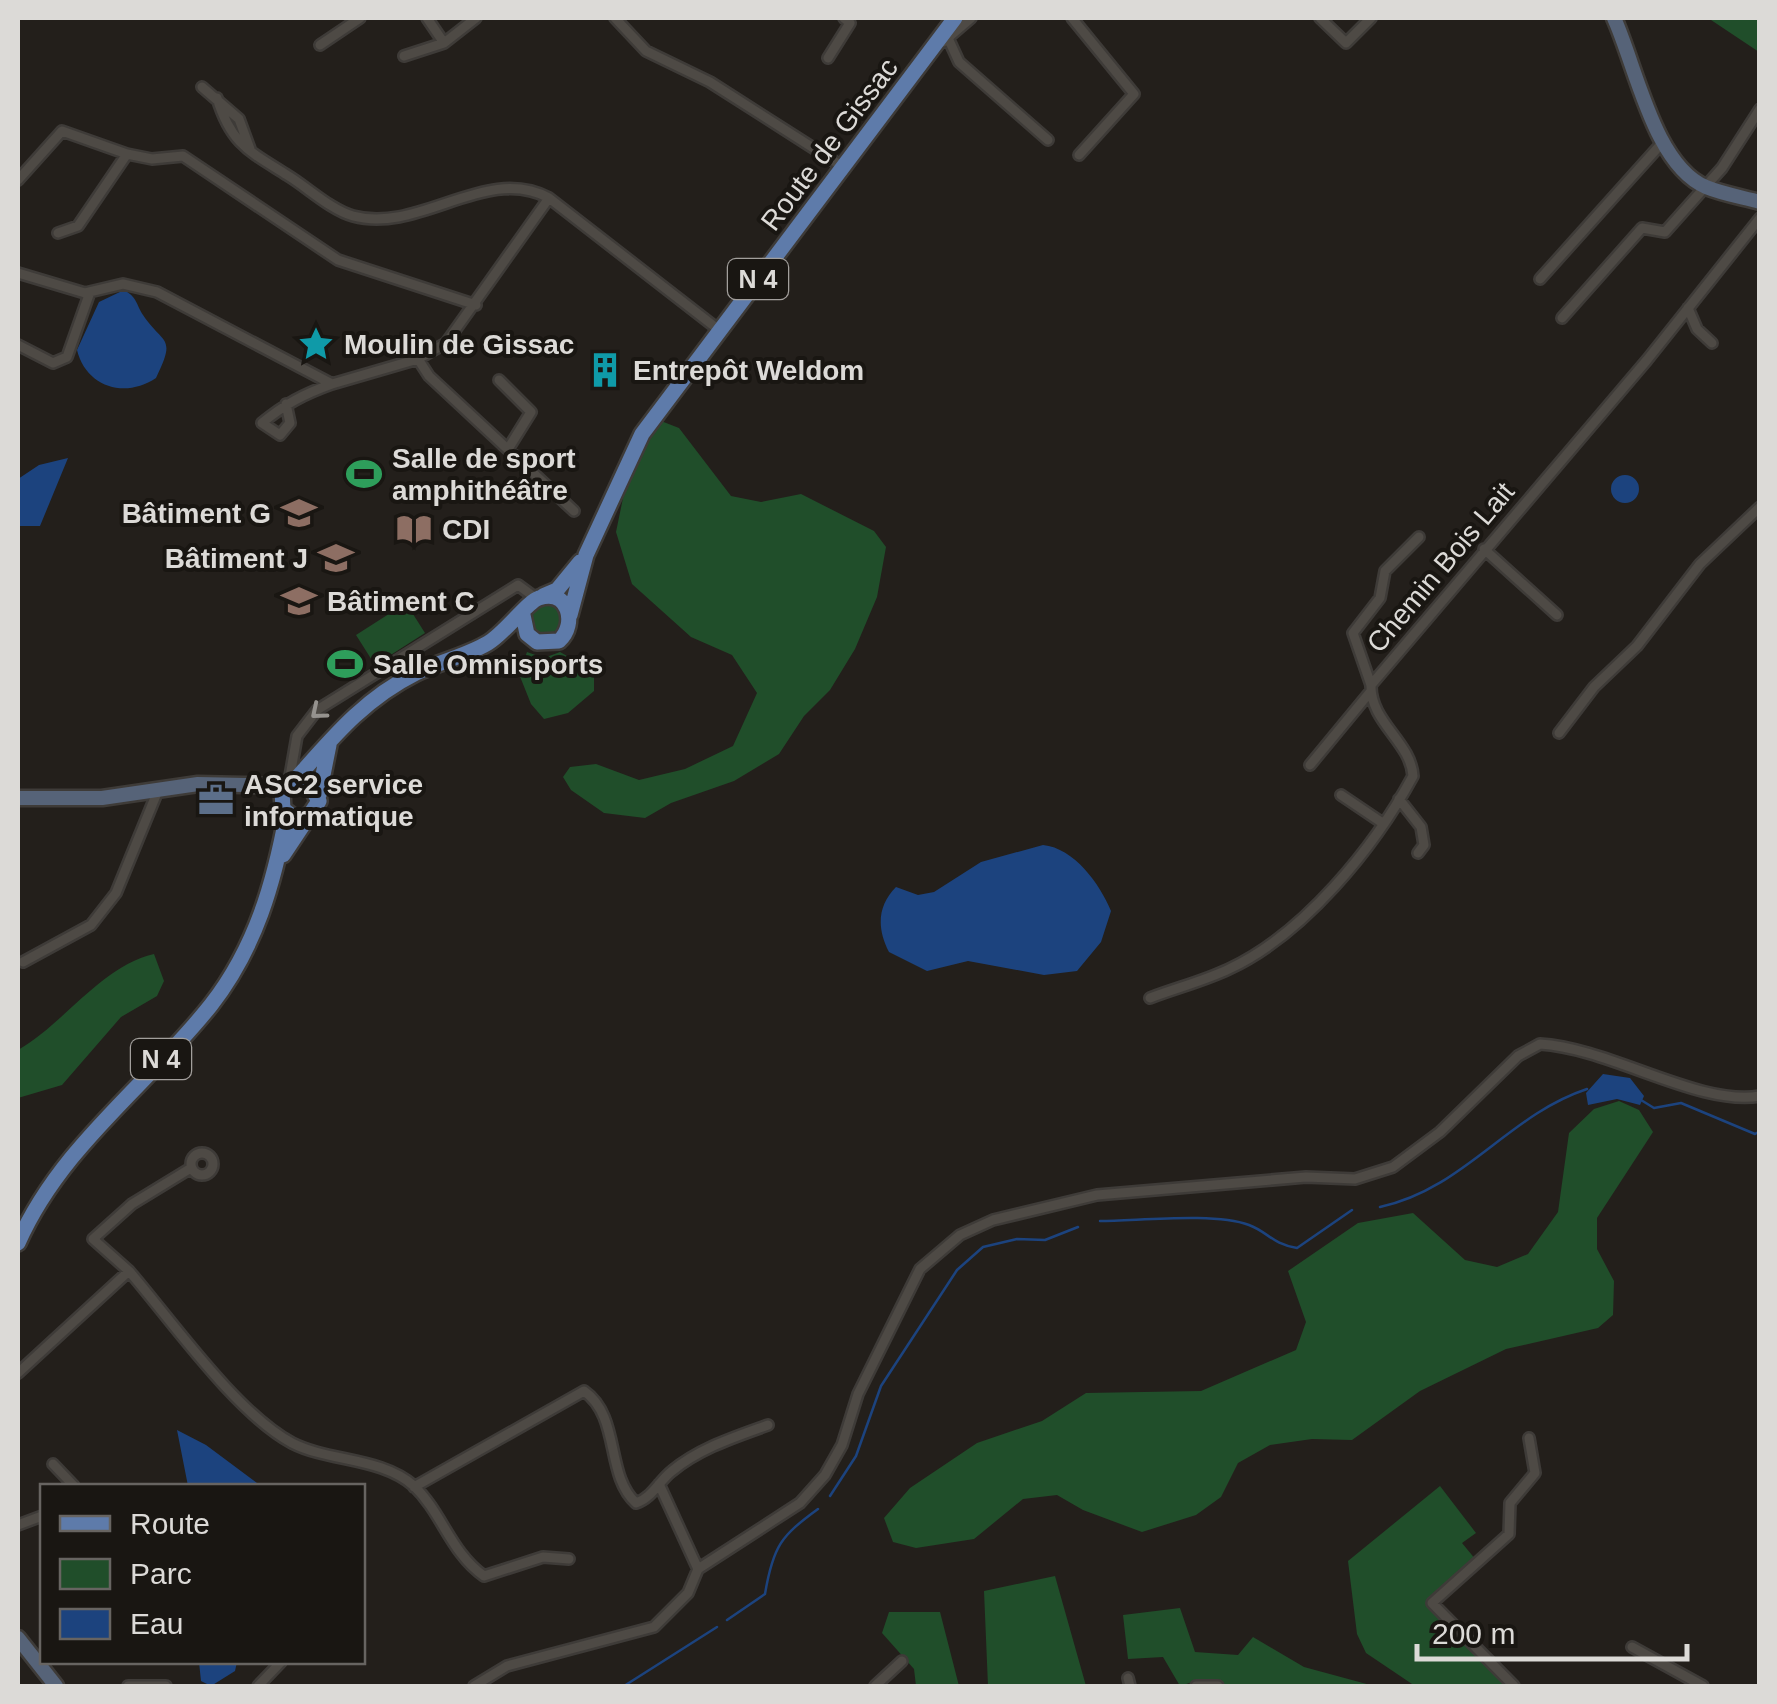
<svg xmlns="http://www.w3.org/2000/svg" width="1777" height="1704" viewBox="0 0 1777 1704" font-family="Helvetica,sans-serif">
	<style>
		.green { fill: #204e2a }
		.water { fill: #1c437e }
		.lines { fill: none; stroke-linecap: round; stroke-linejoin: round }
		.stream { stroke: #1c437e; stroke-width: 2.5 }
		.street-casing { stroke: #3e3b38; stroke-width: 14 }
		.secondary-casing { stroke: #3e3b38; stroke-width: 19 }
		.primary-casing { stroke: #3e3b38; stroke-width: 20 }
		.street { stroke: #4e4a45; stroke-width: 9 }
		.secondary { stroke: #566378; stroke-width: 14 }
		.primary { stroke: #5e7baa; stroke-width: 15 }
		.oneway { stroke: #95928e }
		.labels { text-anchor: middle; stroke-width: 8; stroke-linejoin: round; paint-order: stroke }
		.shield { fill: #191612; stroke: #a29f9c; stroke-width: 2.5 }
		.shield-label { font-size: 25px; font-weight: bold; fill: #dcdad7 }
		.street-label { font-size: 28px; fill: #dcdad7; stroke: #191612 }
		.poi-label { font-size: 28px; font-weight: bold; fill: #dcdad7; stroke: #191612; text-anchor: start }
	</style>
	<rect width="100%" height="100%" fill="#231f1b"/>
	<path class="green" d="M1708,18H1759V52Z
		M661,421L679,428L731,496L761,502L801,494L874,531L886,547L877,597L855,649L830,690L804,716L779,754L734,781L671,803L645,818L604,813L571,790L563,777L570,767L596,764L639,780L685,769L733,746L757,693L732,655L691,637L632,584L616,532L629,469Z
		M530 618a16 16 0 1 1 32 0a16 16 0 1 1-32 0Z
		M406,603L425,633L375,665L356,635Z
		M527,652L544,658L560,652C574,659 581,669 594,673V691L568,713L544,719L531,704L519,674Z
		M154,954L164,981L157,996L121,1017L62,1085L18,1098V1050C64,1024 101,966 154,954Z
		M1619,1101L1639,1110L1653,1132L1597,1218V1249L1614,1281L1613,1315L1598,1328L1506,1349L1420,1391L1352,1440L1312,1439L1270,1445L1238,1463L1221,1497L1196,1515L1142,1532L1083,1510L1057,1495L1023,1499L974,1539L916,1548L893,1542L884,1518L910,1488L977,1443L1042,1421L1086,1393L1201,1391L1296,1350L1306,1322L1288,1271L1358,1223L1413,1213L1465,1260L1497,1267L1528,1254L1558,1212L1569,1133L1594,1109Z
		M1440,1486L1476,1533L1462,1543L1476,1560L1429,1602L1510,1686H1415L1366,1653L1357,1634L1348,1561Z
		M1055,1576L1086,1686H988L984,1591Z
		M1180,1608L1195,1652L1238,1655L1253,1637L1304,1667L1374,1686H1223L1199,1680L1180,1686L1163,1657L1128,1659L1123,1615Z
		M889,1612H940L959,1686H916L914,1669L882,1633Z"/>
	<path class="water" d="M124,290C137,297 136,304 143,315C163,345 177,335 156,378C125,399 86,387 77,350L99,302Z
		M68,458L40,526H18V479L39,465Z
		M1611 489a14 14 0 1 1 28 0a14 14 0 1 1-28 0Z
		M1043,845C1074,848 1100,884 1111,911L1101,942L1077,971L1044,975L968,961L927,971L889,952C877,929 877,906 896,887L918,895L934,892L981,862Z
		M1603,1074L1630,1078L1644,1096L1640,1105L1617,1099L1588,1105L1586,1093Z
		M177,1430L206,1445L261,1486H188Z
		M199,1662H237L235,1671L211,1686L201,1681Z"/>
	<g class="lines">
		<path class="stream" d="M1641,1100L1654,1108L1681,1103L1755,1134L1760,1131
			M1380,1207C1464,1189 1508,1115 1587,1089
			M1100,1221C1138,1221 1214,1212 1249,1225C1268,1232 1272,1244 1297,1248L1352,1210
			M830,1496L856,1456L881,1386L957,1270L983,1247L1017,1239L1045,1240L1078,1227
			M727,1620L765,1594C773,1546 781,1536 818,1509
			M624,1686L717,1627"/>
		<defs>
			<path id="street" d="M427,18L444,43
				M615,18L646,51L710,82L843,167
				M1072,18L1134,94L1079,155
				M1320,18L1346,43L1371,18
				M948,38L959,62L1048,140
				M943,42L971,18
				M320,45L360,18
				M404,56L444,43L476,18
				M828,58L850,23L844,18
				M202,87L239,119L250,149
				M217,98C231,144 249,151 287,175C307,187 331,210 353,216C420,234 486,164 549,198
				M18,180L62,131L127,154L152,159L183,156L338,260L476,305
				M58,233L78,226L127,154
				M18,273L85,293L123,284L157,292L332,384L418,359L446,343L549,198L719,330
				M1540,279L1662,143
				M1688,308L1697,329L1712,343
				M1562,318L1642,228L1665,232L1722,168L1760,109
				M18,345L53,363L67,357L90,292
				M418,359L429,376L574,511
				M499,380L531,412L508,449
				M286,404L290,423L280,435L262,423C285,404 304,394 332,384
				M1484,549L1557,615
				M1371,685L1353,633L1380,598L1385,571L1419,537
				M1559,733L1594,687L1637,646L1700,564L1760,507
				M1310,765L1371,691
				M289,782L297,736L317,710L518,585L537,599
				M1341,795L1381,822
				M1399,799L1421,827L1424,845L1418,853
				M23,962L91,925L116,893L159,788
				M1150,998C1176,988 1204,981 1229,969C1304,934 1374,848 1413,776C1411,742 1370,722 1371,685L1647,360L1760,218
				M191 1164a11 11 0 1 1 22 0a11 11 0 1 1-22 0Z
				M129,1271L93,1239L132,1204L191,1168
				M18,1373L129,1271C172,1321 236,1413 292,1443C329,1462 381,1457 414,1486C442,1513 451,1553 484,1576L543,1557L569,1559
				M53,1464L74,1486
				M659,1484L698,1569
				M414,1487L584,1391C621,1417 605,1475 636,1503C652,1498 659,1481 672,1471C700,1448 735,1437 768,1425
				M18,1525L42,1516
				M1632,1647L1703,1686
				M1128,1678L1130,1686
				M128,1686H166
				M258,1686L281,1662
				M474,1686L507,1666L654,1627L688,1593L698,1569L800,1503L825,1475L842,1445L858,1394L920,1269L960,1235L993,1220L1097,1195L1306,1177L1355,1179L1393,1167L1440,1132L1518,1056L1540,1044C1610,1048 1700,1107 1760,1096
				M875,1686L902,1661
				M1196,1686H1218
				M1514,1686L1432,1603L1509,1534L1510,1503L1535,1473L1529,1438"/>
			<path id="secondary" d="M1614,18C1636,66 1654,165 1706,187C1723,194 1742,197 1760,202
				M18,798H102L198,784L285,786
				M18,1638L56,1686"/>
			<path id="primary" d="M543,596L557,590L580,562
				M570,615L586,555L642,434L955,18
				M295,780C333,737 364,699 416,673C439,662 466,656 488,643C504,634 528,601 539,598C568,588 578,624 559,641L537,642L527,634L523,615
				M319,795L329,745
				M283,855L319,801L307,781L289,782L282,791L283,809L296,819L311,815
				M18,1243C61,1146 147,1086 211,1005C256,947 274,883 287,813"/>
		</defs>
		<use href="#street" class="street-casing"/>
		<use href="#secondary" class="secondary-casing"/>
		<use href="#primary" class="primary-casing"/>
		<use href="#street" class="street"/>
		<use href="#secondary" class="secondary"/>
		<use href="#primary" class="primary"/>
	</g>
	<defs><path id="oneway-chevron" d="M-2-3.5L2.5 0L-2 3.5" fill="none" stroke-width="1.6" stroke-linecap="round" stroke-linejoin="round" transform="scale(2.5)"/></defs>
	<use class="oneway" href="#oneway-chevron" transform="translate(318 712) rotate(140)"/>
	<defs>
		<symbol id="sight-bare" viewBox="-9 -9 18 18"><path d="M0-6L1.8-2.2L6-1.7L2.9 1.2L3.7 5.4L0 3.3L-3.7 5.4L-2.9 1.2L-6-1.7L-1.8-2.2Z" fill="#0f9aa8" stroke="#191612" stroke-width="2.5" paint-order="stroke"/></symbol>
		<symbol id="building-bare" viewBox="-9 -9 18 18"><path d="M-4-6H4V6H1V3H-1V6H-4ZM-2.5-4.3h1.7v1.8h-1.7ZM.8-4.3h1.7v1.8H.8ZM-2.5-1h1.7V.8h-1.7ZM.8-1h1.7V.8H.8Z" fill="#0f9aa8" stroke="#191612" stroke-width="2.5" paint-order="stroke"/></symbol>
		<symbol id="stadium-bare" viewBox="-9 -9 18 18"><path d="M0-5a6.5 5 0 1 0 0 10a6.5 5 0 1 0 0-10ZM-3.5-1.8h7v3.6h-7Z" fill="#2e9e5b" stroke="#191612" stroke-width="2.5" paint-order="stroke"/></symbol>
		<symbol id="school-bare" viewBox="-9 -9 18 18"><path d="M0-5L7-2L0 1L-7-2ZM-4 1L0 2.5L4 1V4Q0 6-4 4Z" fill="#8d6e63" stroke="#191612" stroke-width="2.5" paint-order="stroke"/></symbol>
		<symbol id="library-bare" viewBox="-9 -9 18 18"><path d="M-6-4Q-3-5.5-.7-3.5V5Q-3 3-6 4ZM6-4Q3-5.5 .7-3.5V5Q3 3 6 4Z" fill="#8d6e63" stroke="#191612" stroke-width="2.5" paint-order="stroke"/></symbol>
		<symbol id="office-bare" viewBox="-9 -9 18 18"><path d="M-6-3h4V-5.5h4V-3h4V5H-6ZM-1-4.5V-3h2v-1.5ZM-6 0V1H6V0Z" fill="#5c6f8a" stroke="#191612" stroke-width="2.5" paint-order="stroke"/></symbol>
	</defs>
	<g fill-rule="evenodd">
		<use href="#sight-bare" x="291" y="319" width="50" height="50"/>
		<use href="#building-bare" x="580" y="345" width="50" height="50"/>
		<use href="#stadium-bare" x="339" y="449" width="50" height="50"/>
		<use href="#school-bare" x="274" y="488" width="50" height="50"/>
		<use href="#library-bare" x="389" y="504" width="50" height="50"/>
		<use href="#school-bare" x="311" y="533" width="50" height="50"/>
		<use href="#school-bare" x="274" y="576" width="50" height="50"/>
		<use href="#stadium-bare" x="320" y="639" width="50" height="50"/>
		<use href="#office-bare" x="191" y="775" width="50" height="50"/>
	</g>
	<g class="labels">
		<g class="shield">
			<rect x="728" y="259" width="60" height="40" rx="8"/>
			<rect x="131" y="1039" width="60" height="40" rx="8"/>
		</g>
		<g class="shield-label">
			<text x="758" y="288">N 4</text>
			<text x="161" y="1068">N 4</text>
		</g>
		<g class="street-label">
			<text transform="translate(829 144) rotate(-53)" y="10">Route de Gissac</text>
			<text transform="translate(1440 567) rotate(-50)" y="10">Chemin Bois Lait</text>
		</g>
		<g class="poi-label">
			<text x="344" y="354">Moulin de Gissac</text>
			<text x="633" y="380">Entrepôt Weldom</text>
			<text x="392" y="468">Salle de sport<tspan x="392" dy="32">amphithéâtre</tspan></text>
			<text x="271" y="523" text-anchor="end">Bâtiment G</text>
			<text x="442" y="539">CDI</text>
			<text x="308" y="568" text-anchor="end">Bâtiment J</text>
			<text x="327" y="611">Bâtiment C</text>
			<text x="373" y="674">Salle Omnisports</text>
			<text x="244" y="794">ASC2 service<tspan x="244" dy="32">informatique</tspan></text>
		</g>
	</g>
	<rect width="1777" height="1704" fill="none" stroke="#dcdad7" stroke-width="40"/>
	<rect x="40" y="1484" width="325" height="180" fill="#191612" stroke="#676461" stroke-width="2.5"/>
	<rect x="60" y="1516" width="50" height="15" fill="#5e7baa" stroke="#676461" stroke-width="2.5"/>
	<text x="130" y="1534" font-size="30" fill="#dcdad7">Route</text>
	<rect x="60" y="1559" width="50" height="30" fill="#204e2a" stroke="#676461" stroke-width="2.5"/>
	<text x="130" y="1584" font-size="30" fill="#dcdad7">Parc</text>
	<rect x="60" y="1609" width="50" height="30" fill="#1c437e" stroke="#676461" stroke-width="2.5"/>
	<text x="130" y="1634" font-size="30" fill="#dcdad7">Eau</text>
	<path d="M1417 1644v15h270v-15" fill="none" stroke="#dcdad7" stroke-width="5"/>
	<text x="1432" y="1644" font-size="30" fill="#dcdad7" stroke="#191612" stroke-width="8" paint-order="stroke">200 m</text>
</svg>
